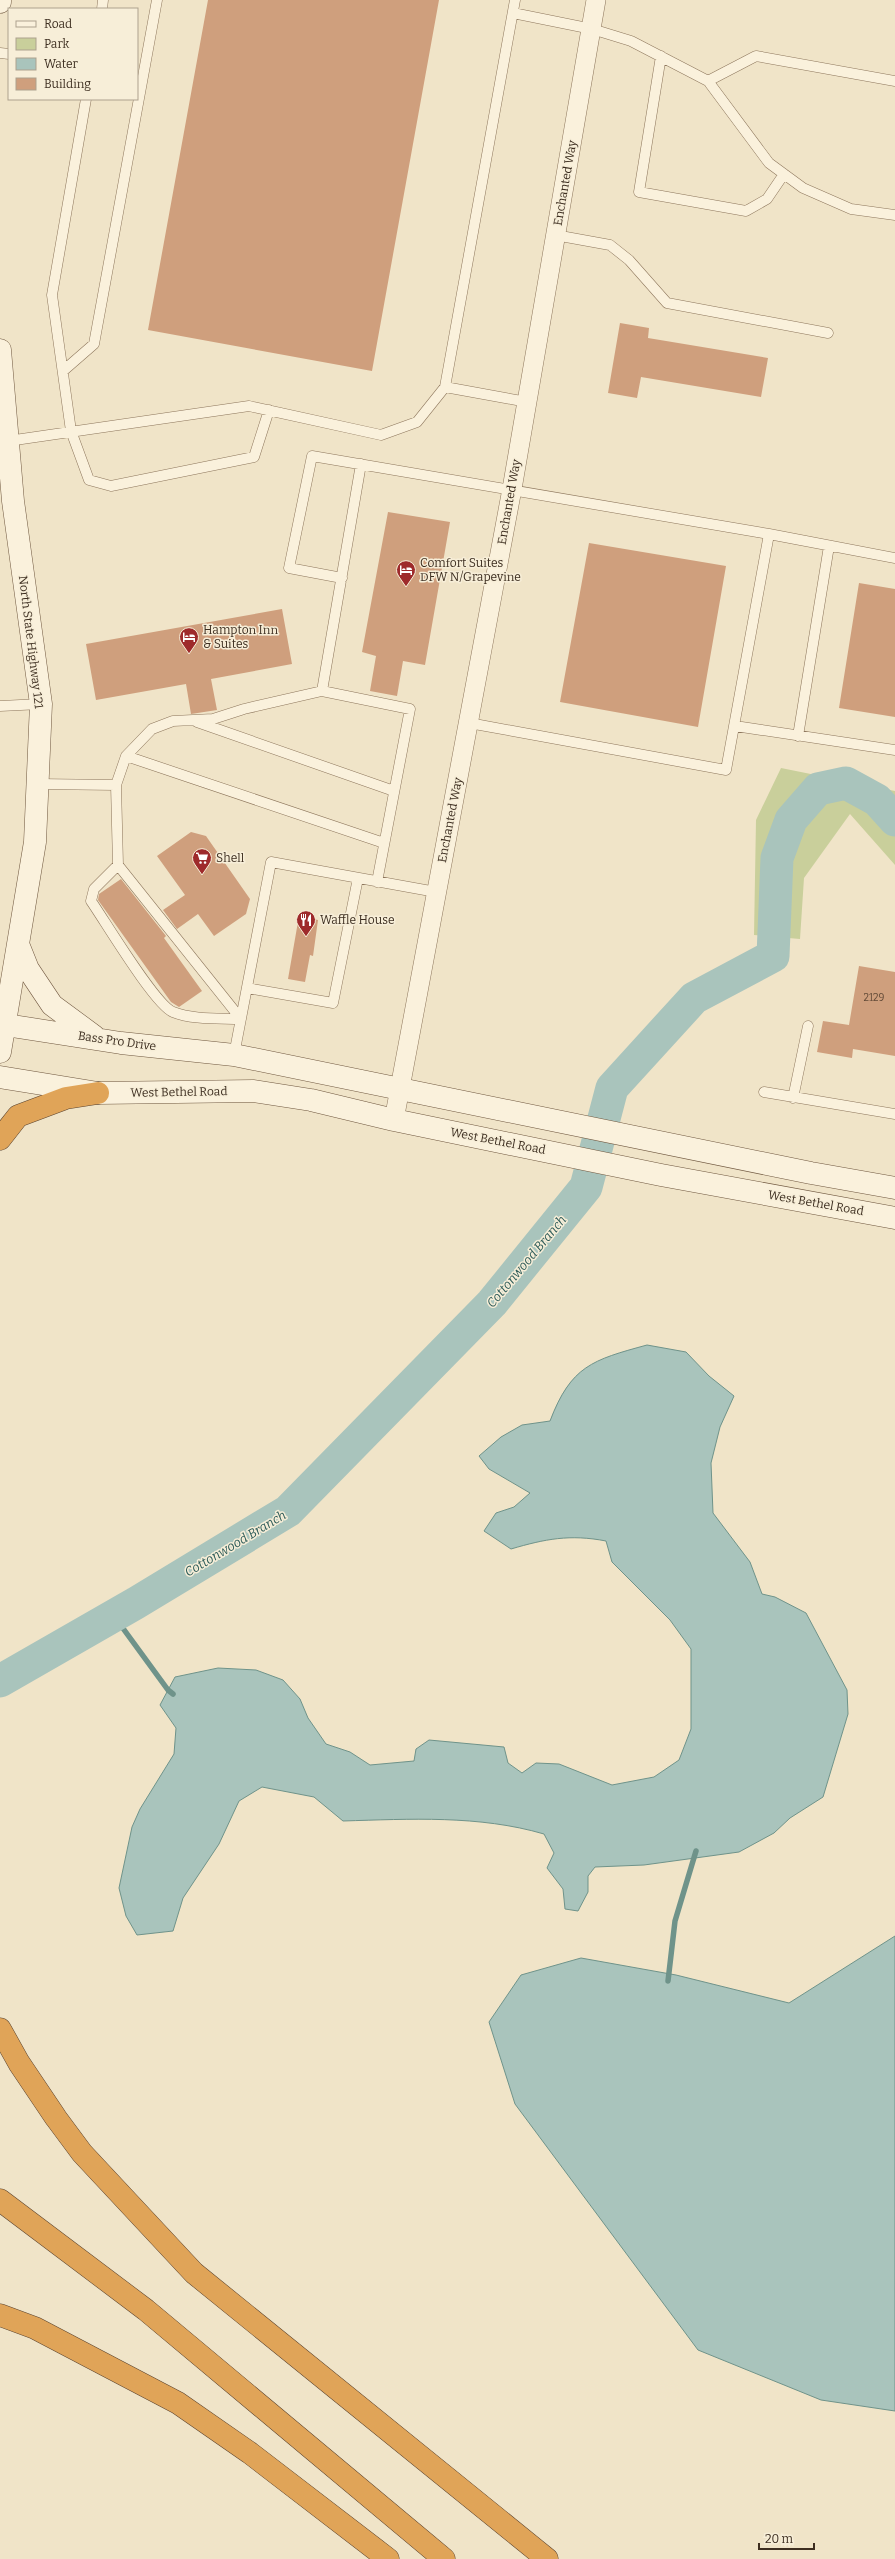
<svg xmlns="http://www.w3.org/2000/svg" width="895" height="2559" viewBox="0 0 895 2559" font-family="Bitter,serif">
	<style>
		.green { fill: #c9cf9b }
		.water { fill: #a9c4bc; stroke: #6f938a }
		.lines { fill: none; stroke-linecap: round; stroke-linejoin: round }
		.stream { stroke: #6f938a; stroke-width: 5.5 }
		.river { stroke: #a9c4bc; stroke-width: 33 }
		.building { fill: #cf9f7d }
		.service-casing { stroke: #8d765c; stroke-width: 11 }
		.minor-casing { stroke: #8d765c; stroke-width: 20 }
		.secondary-casing { stroke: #6f573f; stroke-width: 23 }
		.motorway-casing { stroke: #5b4430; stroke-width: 23 }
		.service { stroke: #faf1dc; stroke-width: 10 }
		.minor { stroke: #faf1dc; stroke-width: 19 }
		.secondary { stroke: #faf1dc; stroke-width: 22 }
		.motorway { stroke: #e0a458; stroke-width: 22 }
		.labels { text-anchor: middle; stroke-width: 3; stroke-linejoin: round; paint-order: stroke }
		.number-label { font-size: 10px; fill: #624a37 }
		.street-label { font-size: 12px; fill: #3d2e20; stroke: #f7eed8 }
		.poi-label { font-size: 12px; fill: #3d2e20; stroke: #f7eed8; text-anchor: start }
		.water-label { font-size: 13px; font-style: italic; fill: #2f5d5a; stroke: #f7eed8 }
	</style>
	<rect width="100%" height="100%" fill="#f0e4c8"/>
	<path class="green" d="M781,768L895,791V865L850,814L804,878L800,939L754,935L756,820Z"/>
	<path class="water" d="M647,1345L686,1352L709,1376L734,1396L720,1427L711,1463L713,1513L750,1562L762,1594L775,1597L806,1613L847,1690L848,1714L823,1797L790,1818L774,1833L739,1852L644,1865L595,1867L588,1876V1892L578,1911L565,1909L563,1889L547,1868L554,1853L544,1834C479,1815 410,1819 343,1821L314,1797L262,1787L239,1801L219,1844L183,1898L173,1931L137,1935L126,1916L119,1888L132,1827L140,1809L174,1754L176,1728L160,1705L175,1677L218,1668L256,1670L283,1680L300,1699L308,1718L326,1744L350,1752L370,1765L414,1761L416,1749L429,1740L504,1747L508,1763L522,1773L536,1763L559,1764L612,1785L654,1777L679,1760L691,1729V1649L670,1620L612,1562L606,1541C570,1534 545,1539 511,1549L484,1531L496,1513L514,1507L530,1493L489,1469L479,1456L501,1437L522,1425L550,1421C571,1366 592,1360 647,1345Z
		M895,1936V2411L821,2400L698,2350L515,2104L489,2022L521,1975L581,1958L676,1975L789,2003Z"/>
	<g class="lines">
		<path class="stream" d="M114,1616L168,1690L173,1694
			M668,1981L675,1921L696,1851"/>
		<path class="river" d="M0,1681L136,1603L288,1511L492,1303L586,1187L612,1088L694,998L773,956L777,858L791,820L818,789L846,783L877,800L895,820"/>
	</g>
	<path class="building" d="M208,0H439L372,371L148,330Z
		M620,323L649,328L648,338L768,358L761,397L641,377L637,398L608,393Z
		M388,512L450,522L425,665L403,661L397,696L370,691L376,656L362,652Z
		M589,543L726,566L698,727L560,702Z
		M859,583L895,589V717L839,708Z
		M282,609L292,664L211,679L217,710L191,714L186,684L96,700L86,644Z
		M191,832L206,836L250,899L246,914L214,936L198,914L177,929L163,910L185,895L157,856Z
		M121,879L166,936L164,938L202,991L179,1007L171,1002L98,900L99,894Z
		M299,916L318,920L313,956L310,955L305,982L288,979Z
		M859,966L895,972V1056L853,1049L852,1058L817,1052L823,1021L849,1025Z"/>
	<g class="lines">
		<defs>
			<path id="service" d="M102,9L103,0
				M513,13L592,29L631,41L708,81L756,56L895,81
				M0,53L9,54
				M661,56L639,192L746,211L767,199L784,174
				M708,81L769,163L803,188L851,209L895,215
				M86,99L52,295L71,431L89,480L111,486L254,457L269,410
				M555,235L610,245L629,260L667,303L828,333
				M63,371L94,344L157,0
				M445,387L515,0
				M8,441L249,406L381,435L417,422L445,387L527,402
				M361,464L322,691L410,709L377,882
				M769,534L895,558
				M342,578L289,568L312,456L769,534L726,770L469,723
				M322,691L244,709L213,719L173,721L152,729L126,756L384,843
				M0,706L41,704
				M197,722L394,791
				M735,726L895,750
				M798,736L829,546
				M38,784L116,785L118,865L94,889L91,901C105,921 155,1005 173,1012C193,1020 219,1018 241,1019
				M116,785L126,756
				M118,865L241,1019
				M247,988L333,1003L358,878
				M234,1055L271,862L436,892
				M764,1092L895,1114
				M793,1098L808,1026"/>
			<path id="minor" d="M394,1120L512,489L596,0"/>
			<path id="secondary" d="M0,2V0
				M0,350L13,501L41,704L35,842L0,1052
				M18,944L28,969L52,1005L94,1036
				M0,1024L121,1043L234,1055L811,1173L895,1188
				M0,1077L98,1093L254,1091L311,1100L394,1120L661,1175L895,1218"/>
			<path id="motorway" d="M0,1139L18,1116L66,1098L98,1093
				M0,2029L19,2063L56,2118L82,2153L194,2273L547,2559
				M0,2200L146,2310L444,2559
				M0,2315L35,2328L178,2403L250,2453L388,2559"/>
		</defs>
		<use href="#service" class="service-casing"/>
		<use href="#minor" class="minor-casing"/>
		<use href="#secondary" class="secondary-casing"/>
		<use href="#motorway" class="motorway-casing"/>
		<use href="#service" class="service"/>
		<use href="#minor" class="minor"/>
		<use href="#secondary" class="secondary"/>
		<use href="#motorway" class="motorway"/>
	</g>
	<defs>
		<symbol id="hotel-pin" viewBox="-11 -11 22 30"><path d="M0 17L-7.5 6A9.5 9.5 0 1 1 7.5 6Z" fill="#9e2a2b" stroke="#f7eed8"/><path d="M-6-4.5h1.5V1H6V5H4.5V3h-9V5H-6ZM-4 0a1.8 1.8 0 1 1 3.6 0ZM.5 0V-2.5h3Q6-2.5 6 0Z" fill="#fff"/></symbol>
		<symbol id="supermarket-pin" viewBox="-11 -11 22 30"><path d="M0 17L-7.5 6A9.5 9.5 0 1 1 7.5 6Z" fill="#9e2a2b" stroke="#f7eed8"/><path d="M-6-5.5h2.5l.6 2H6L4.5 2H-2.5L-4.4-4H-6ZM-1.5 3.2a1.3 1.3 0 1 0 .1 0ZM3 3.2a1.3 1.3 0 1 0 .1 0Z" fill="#fff"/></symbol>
		<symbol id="restaurant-pin" viewBox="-11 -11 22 30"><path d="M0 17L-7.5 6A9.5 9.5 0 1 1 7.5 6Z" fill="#9e2a2b" stroke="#f7eed8"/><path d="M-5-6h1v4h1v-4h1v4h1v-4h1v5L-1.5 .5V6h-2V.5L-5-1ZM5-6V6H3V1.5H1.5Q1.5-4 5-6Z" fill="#fff"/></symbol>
	</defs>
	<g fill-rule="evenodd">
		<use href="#hotel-pin" x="395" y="559" width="22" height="30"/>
		<use href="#hotel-pin" x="178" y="626" width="22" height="30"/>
		<use href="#supermarket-pin" x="191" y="847" width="22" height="30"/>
		<use href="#restaurant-pin" x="295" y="909" width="22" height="30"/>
	</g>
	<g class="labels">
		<g class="number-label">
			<text x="874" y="1001">2129</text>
		</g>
		<g class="street-label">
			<text transform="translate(565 183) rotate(-80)" y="4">Enchanted Way</text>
			<text transform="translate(509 502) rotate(-80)" y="4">Enchanted Way</text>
			<text transform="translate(31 642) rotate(83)" y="4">North State Highway 121</text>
			<text transform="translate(450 820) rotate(-79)" y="4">Enchanted Way</text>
			<text transform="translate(117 1041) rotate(8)" y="4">Bass Pro Drive</text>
			<text transform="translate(179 1092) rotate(-1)" y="4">West Bethel Road</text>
			<text transform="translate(498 1141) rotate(11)" y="4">West Bethel Road</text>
			<text transform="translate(816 1203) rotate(10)" y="4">West Bethel Road</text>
		</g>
		<g class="poi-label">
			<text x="420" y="567">Comfort Suites<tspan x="420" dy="14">DFW N/Grapevine</tspan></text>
			<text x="203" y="634">Hampton Inn<tspan x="203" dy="14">&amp; Suites</tspan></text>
			<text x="216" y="862">Shell</text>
			<text x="320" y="924">Waffle House</text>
		</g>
		<g class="water-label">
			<text transform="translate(526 1261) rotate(-50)" y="5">Cottonwood Branch</text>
			<text transform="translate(235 1543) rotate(-31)" y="5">Cottonwood Branch</text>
		</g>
	</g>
	<rect x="8" y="8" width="130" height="92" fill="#f7eed8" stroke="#ada18e"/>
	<rect x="16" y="21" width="20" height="6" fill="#faf1dc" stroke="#ada18e"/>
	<text x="44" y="28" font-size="12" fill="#3d2e20">Road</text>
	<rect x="16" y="38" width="20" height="12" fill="#c9cf9b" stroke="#ada18e"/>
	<text x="44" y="48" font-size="12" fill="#3d2e20">Park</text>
	<rect x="16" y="58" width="20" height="12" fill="#a9c4bc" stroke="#ada18e"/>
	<text x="44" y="68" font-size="12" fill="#3d2e20">Water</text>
	<rect x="16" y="78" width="20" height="12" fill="#cf9f7d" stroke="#ada18e"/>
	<text x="44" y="88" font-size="12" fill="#3d2e20">Building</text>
	<path d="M759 2543v6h55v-6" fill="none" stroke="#3d2e20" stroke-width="2"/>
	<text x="765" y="2543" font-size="12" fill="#3d2e20" stroke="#f7eed8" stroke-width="3" paint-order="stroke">20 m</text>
</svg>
